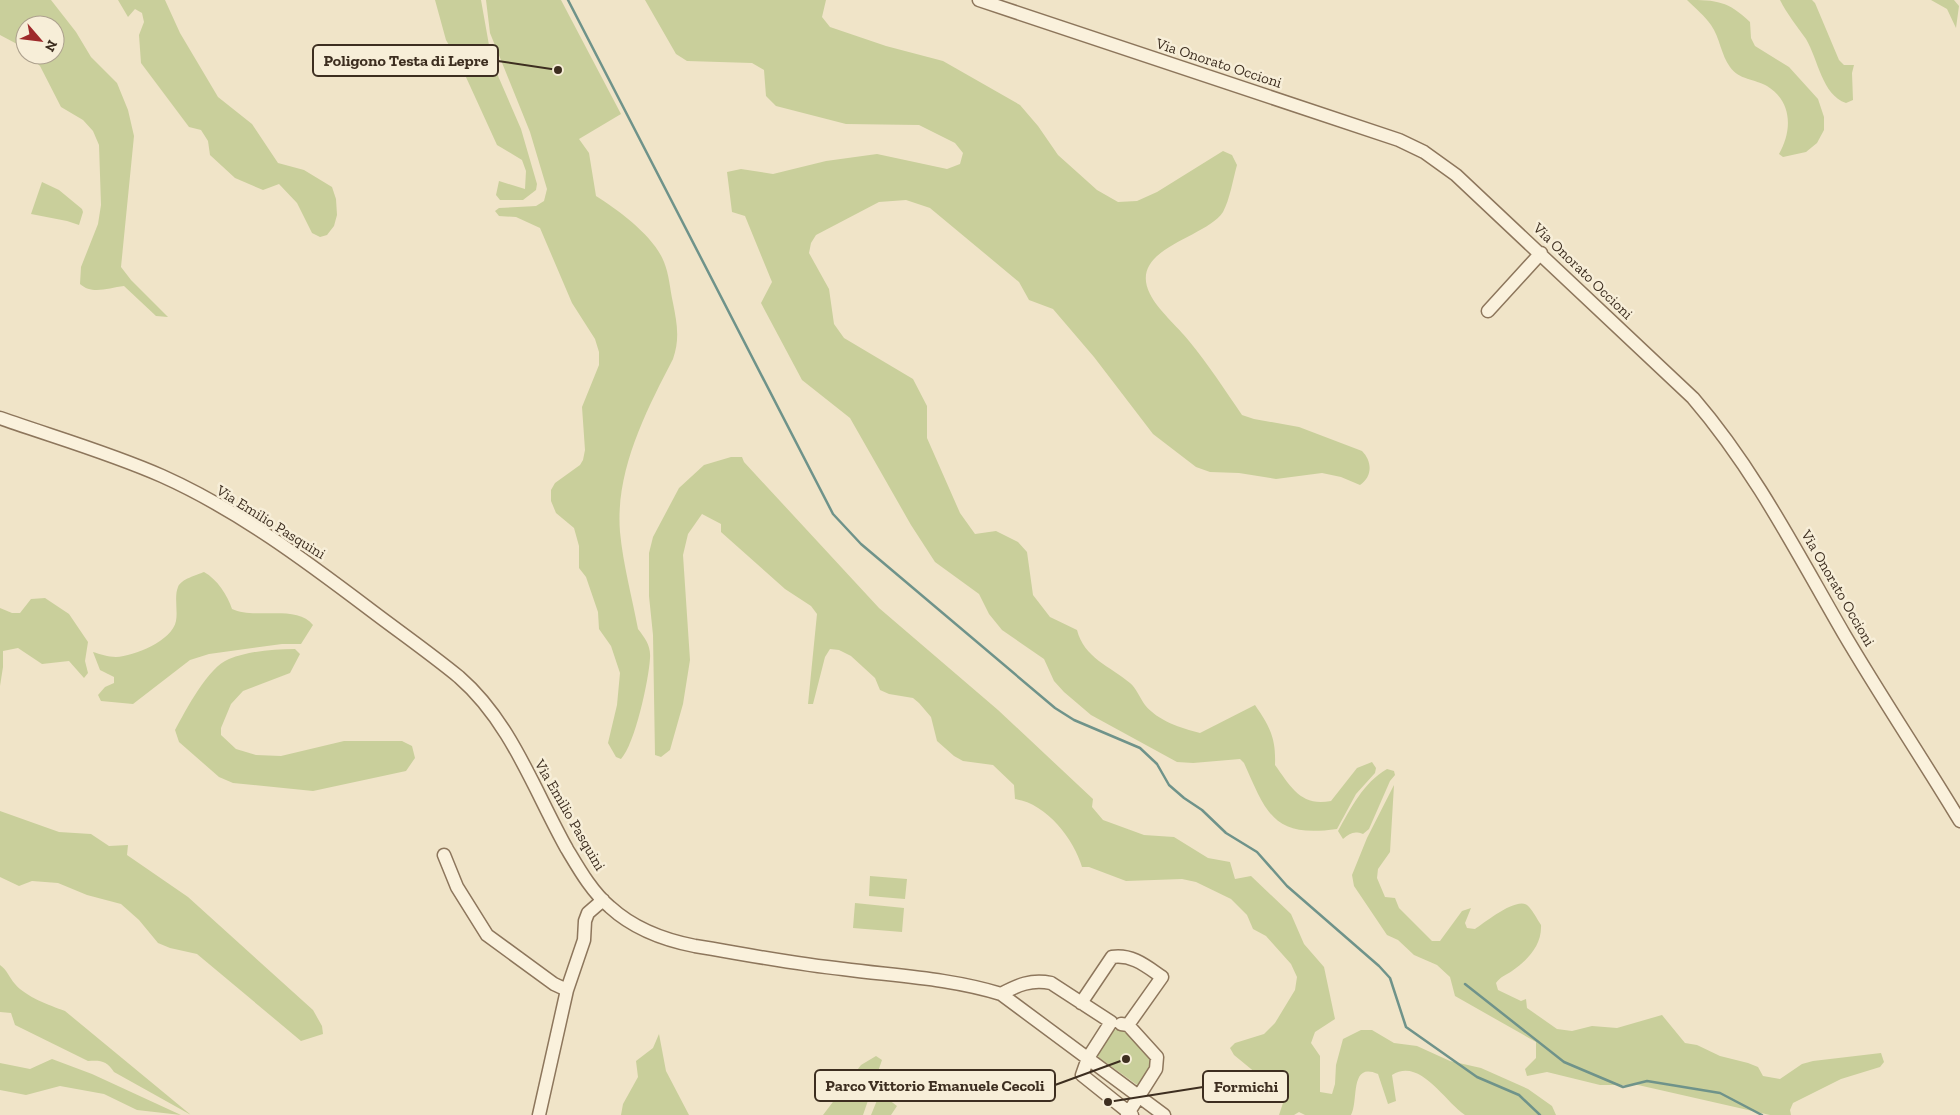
<svg xmlns="http://www.w3.org/2000/svg" width="1960" height="1115" viewBox="0 0 1960 1115" font-family="'Zilla Slab',serif">
	<style>
		.green { fill: #c9cf9b }
		.lines { fill: none; stroke-linecap: round; stroke-linejoin: round }
		.stream { stroke: #6f938a; stroke-width: 2.5 }
		.minor-casing { stroke: #8d765c; stroke-width: 15 }
		.minor { stroke: #faf1dc; stroke-width: 12 }
		.labels { text-anchor: middle; stroke-width: 5; stroke-linejoin: round; paint-order: stroke }
		.street-label { font-size: 15px; fill: #3d2e20; stroke: #f7eed8 }
		.leader { fill: none; stroke: #3d2e20; stroke-width: 2 }
		.callout-dot { fill: #3d2e20; stroke: #f7eed8; stroke-width: 2 }
		.callout { fill: #f7eed8; stroke: #3d2e20; stroke-width: 2 }
		.callout-label { font-size: 16px; text-anchor: middle; font-weight: bold; fill: #3d2e20 }
	</style>
	<rect width="100%" height="100%" fill="#f0e4c8"/>
	<path class="green" d="M0,0H51L76,32L91,57L117,83L128,110L134,136L121,267L131,280L168,317L156,316L124,286C108,288 92,295 80,284L81,267L98,224L101,205L99,145L93,131L83,120L61,107L40,66L28,55H55V25H25V52L17,44L0,35Z
		M118,0H165L180,33L218,97L252,124L278,163L304,170L332,187L336,199L337,215L334,226L327,235L320,237L312,233L297,203L279,184L263,190L235,178L210,155L208,141L201,130L189,127L141,63L139,35L144,22L142,13L135,9L128,17Z
		M435,0H481L492,62L521,129L537,184L536,190L523,200H500L496,195L499,181L525,189L526,171L522,160L497,145L460,64L446,40Z
		M486,0H561L621,114L579,139L589,153L596,196C618,210 654,236 664,262C669,274 670,289 673,303C677,323 680,339 673,359C646,411 615,471 620,532C623,564 632,597 638,629C645,638 651,646 650,658C649,679 635,744 621,759L616,757L608,743L617,705L620,673L611,646L599,629L598,612L586,577L579,568V546L574,528L556,513L551,501V490L555,483L580,465L583,460L585,450L582,407L599,365V352L595,339L572,303L540,228L516,217L499,216L495,211L499,208L536,206L544,201L547,189L530,132L490,33Z
		M645,0H826L822,17L830,27L886,46L943,61L1020,105L1038,126L1058,155L1097,190L1118,202L1137,201L1157,192L1223,151L1232,155L1237,165C1233,179 1230,199 1223,212C1205,239 1127,248 1150,294C1157,309 1178,327 1189,341C1208,364 1225,390 1242,415L1254,419L1299,427L1362,451C1372,461 1373,476 1360,485L1341,477L1322,473L1276,479L1239,473L1210,472L1196,467L1153,434L1094,357L1053,309L1029,300L1019,282L930,208L906,200L879,202L816,235L811,243L809,253L829,289L834,324L844,338L913,379L927,406V438L960,513L975,534L996,531L1018,542L1027,552L1033,595L1050,617L1077,630C1084,658 1110,666 1130,683C1136,688 1140,698 1145,705C1158,721 1181,728 1200,733L1255,705C1270,727 1276,738 1275,765C1291,787 1301,807 1331,801L1357,768L1372,762L1376,768L1375,773L1356,794L1337,829C1273,838 1267,814 1244,763L1240,759L1193,763L1177,762L1091,715L1064,692L1054,681L1044,659L1002,630L989,614L979,594L935,562L911,525L850,418L802,380L761,303L772,282L745,216L732,212L727,172L741,169L773,174L826,161L877,154L947,169L960,164L963,153L955,143L919,125L846,124L776,106L766,96L764,70L752,63L687,61L676,54Z
		M1687,0C1717,0 1728,1 1750,22L1751,38L1755,46L1789,67L1818,99L1824,117V130L1817,143L1806,152L1783,157L1779,154C1792,131 1793,102 1767,86C1755,79 1739,80 1730,67C1721,55 1720,38 1711,25C1705,16 1695,8 1687,0Z
		M1780,0H1812L1815,3L1839,60L1844,65H1854L1852,73L1853,100L1846,103C1822,95 1818,59 1806,39C1797,26 1787,14 1780,0Z
		M1931,0H1954L1959,6L1956,28L1947,9Z
		M42,182L59,190L82,209L83,212L79,225L67,221L31,214Z
		M731,457H742L744,462L879,608L998,710L1093,799L1092,807L1103,820L1144,835L1174,837L1208,858L1230,862L1235,879L1251,876L1291,914L1304,944L1324,967L1335,1019L1315,1032L1311,1043L1320,1056V1092L1332,1094L1335,1084L1336,1065L1343,1039L1361,1030H1372L1394,1043L1417,1046L1450,1061L1481,1068L1528,1089L1552,1106L1556,1115H1465C1444,1101 1420,1057 1392,1075L1396,1101L1388,1104L1378,1074C1349,1061 1359,1101 1351,1115H1305L1299,1112L1294,1115H1279L1283,1103L1273,1087L1234,1055L1230,1048L1235,1043L1264,1034L1275,1023L1295,990L1297,977L1291,964L1266,936L1253,929L1247,915L1231,899L1196,882L1182,879L1126,881L1089,867H1082C1074,839 1046,803 1015,799L1014,785L993,765L963,761L954,756L937,741L931,717L919,703L913,698L889,694L880,690L875,678L851,656L839,650L830,649L825,657L813,704H808L817,614L811,606L785,589L721,532V524L702,514L688,534L683,555L690,660L683,704L670,750L661,757L655,755L653,635L649,596V553L653,537L679,488L704,465Z
		M204,572C217,579 228,596 232,609C255,620 297,604 313,625L301,644H282L209,654L190,660L133,704L101,701L98,695L105,687L114,683V677L100,670L93,652C100,654 108,657 116,657C134,656 172,641 176,621C178,611 174,596 178,587C181,579 197,575 204,572Z
		M45,598L69,614L88,642L85,661L88,673L84,678L69,661L42,664L18,648L3,651V667L0,686V608L12,613H20L31,599Z
		M295,649L300,654L290,673L243,691L231,704L221,728V735L236,749L256,755L281,756L344,741H402L412,746L415,758L406,771L313,791L233,783L219,777L179,742L175,730C186,710 208,667 229,659C250,651 273,649 295,649Z
		M1387,769L1394,771L1395,775L1390,781L1369,829L1363,834C1354,831 1350,833 1343,839L1338,831C1351,808 1363,783 1387,769Z
		M1394,785L1390,852L1378,869L1377,878L1385,897L1395,898L1399,908L1432,941H1440L1462,911L1471,908L1465,923L1467,928L1475,929C1484,923 1516,897 1527,905C1532,909 1537,919 1541,925C1542,945 1528,960 1512,971C1506,975 1500,977 1496,983L1498,990L1521,1001L1526,999L1527,1008L1557,1029L1572,1031L1592,1026L1617,1028L1662,1015L1685,1043L1697,1045L1720,1056L1748,1063L1758,1067L1763,1076L1780,1079L1802,1064L1813,1061L1881,1053L1884,1062L1880,1067L1841,1079L1793,1103L1790,1110L1791,1115H1770L1638,1085H1600L1547,1072L1527,1076L1525,1069L1536,1058V1042L1455,996L1450,977L1437,965L1414,955L1398,940L1387,935L1354,886L1352,875L1367,838Z
		M0,811L59,832L91,834L109,846L128,845L127,855L188,897L313,1010L322,1026L323,1034L301,1041L197,954L170,948L158,943L139,920L121,904L87,895L58,883L32,881L19,886L0,877Z
		M870,876L907,879L905,899L869,896Z
		M855,903L904,908L902,932L853,928Z
		M0,965C7,970 9,977 15,984C26,997 49,1005 65,1011L191,1115L114,1072C107,1061 101,1060 88,1061L15,1025L11,1013L0,1012Z
		M1112,1029L1126,1031L1153,1061L1140,1087L1094,1054Z
		M659,1034L666,1071L689,1115H621L623,1104L638,1077L636,1061L653,1048Z
		M876,1056L882,1060L863,1115H823L861,1065Z
		M52,1059L92,1074L181,1115L137,1110L104,1094L60,1086L26,1095L0,1090V1063L30,1069Z
		M880,1093L897,1106L891,1115H871Z"/>
	<g class="lines">
		<path class="stream" d="M568,0L833,514L861,544L1055,708L1074,720L1140,748L1157,764L1169,785L1184,798L1202,810L1226,833L1257,852L1287,886L1379,966L1390,978L1406,1027L1477,1077L1519,1095L1540,1115
			M1465,984L1564,1062L1623,1087L1647,1081L1720,1093L1762,1115"/>
		<defs>
			<path id="minor" d="M979,0L1399,140L1424,152L1456,175L1693,398C1755,470 1797,553 1844,634C1881,697 1922,758 1960,821
				M1488,311L1541,253
				M0,418C54,437 110,453 162,476C238,510 306,561 372,611C401,633 431,654 459,677C511,722 534,790 567,849C579,869 592,892 610,907C634,929 664,940 695,946C744,954 793,964 843,969C896,976 949,978 1001,994L1164,1115
				M444,855L457,887L487,935L554,984L567,990
				M1001,994C1018,985 1031,979 1051,983L1111,1022L1088,1058L1082,1075L1132,1115
				M1081,1003L1112,957C1132,954 1146,966 1162,977L1128,1025
				M1121,1024L1128,1025L1157,1057L1156,1069L1127,1115
				M539,1115L567,990L584,940L585,921L588,913L603,900"/>
		</defs>
		<use href="#minor" class="minor-casing"/>
		<use href="#minor" class="minor"/>
	</g>
	<g class="labels">
		<g class="street-label">
			<text transform="translate(1219 63) rotate(18)" y="5">Via Onorato Occioni</text>
			<text transform="translate(1583 271) rotate(44)" y="5">Via Onorato Occioni</text>
			<text transform="translate(271 522) rotate(32)" y="5">Via Emilio Pasquini</text>
			<text transform="translate(1838 588) rotate(60)" y="5">Via Onorato Occioni</text>
			<text transform="translate(570 815) rotate(60)" y="5">Via Emilio Pasquini</text>
		</g>
	</g>
	<path class="leader" d="M558 70L498 61M1126 1059L1055 1085M1108 1102L1203 1087"/>
	<g class="callout-dot">
		<circle cx="558" cy="70" r="5"/>
		<circle cx="1126" cy="1059" r="5"/>
		<circle cx="1108" cy="1102" r="5"/>
	</g>
	<g class="callout">
		<rect x="313" y="45" width="185" height="31" rx="5"/>
		<rect x="815" y="1070" width="240" height="31" rx="5"/>
		<rect x="1203" y="1071" width="85" height="31" rx="5"/>
	</g>
	<g class="callout-label">
		<text x="406" y="66">Poligono Testa di Lepre</text>
		<text x="935" y="1091">Parco Vittorio Emanuele Cecoli</text>
		<text x="1246" y="1092">Formichi</text>
	</g>
	<g transform="translate(40 40) rotate(118)"><circle r="24" fill="#f7eed8" stroke="#ada18e"/>
	<path d="M0-4L9 19L0 12L-9 19Z" fill="#9e2a2b"/>
	<text y="-8" font-size="14" font-weight="bold" text-anchor="middle" fill="#3d2e20">N</text>
	</g>
</svg>
